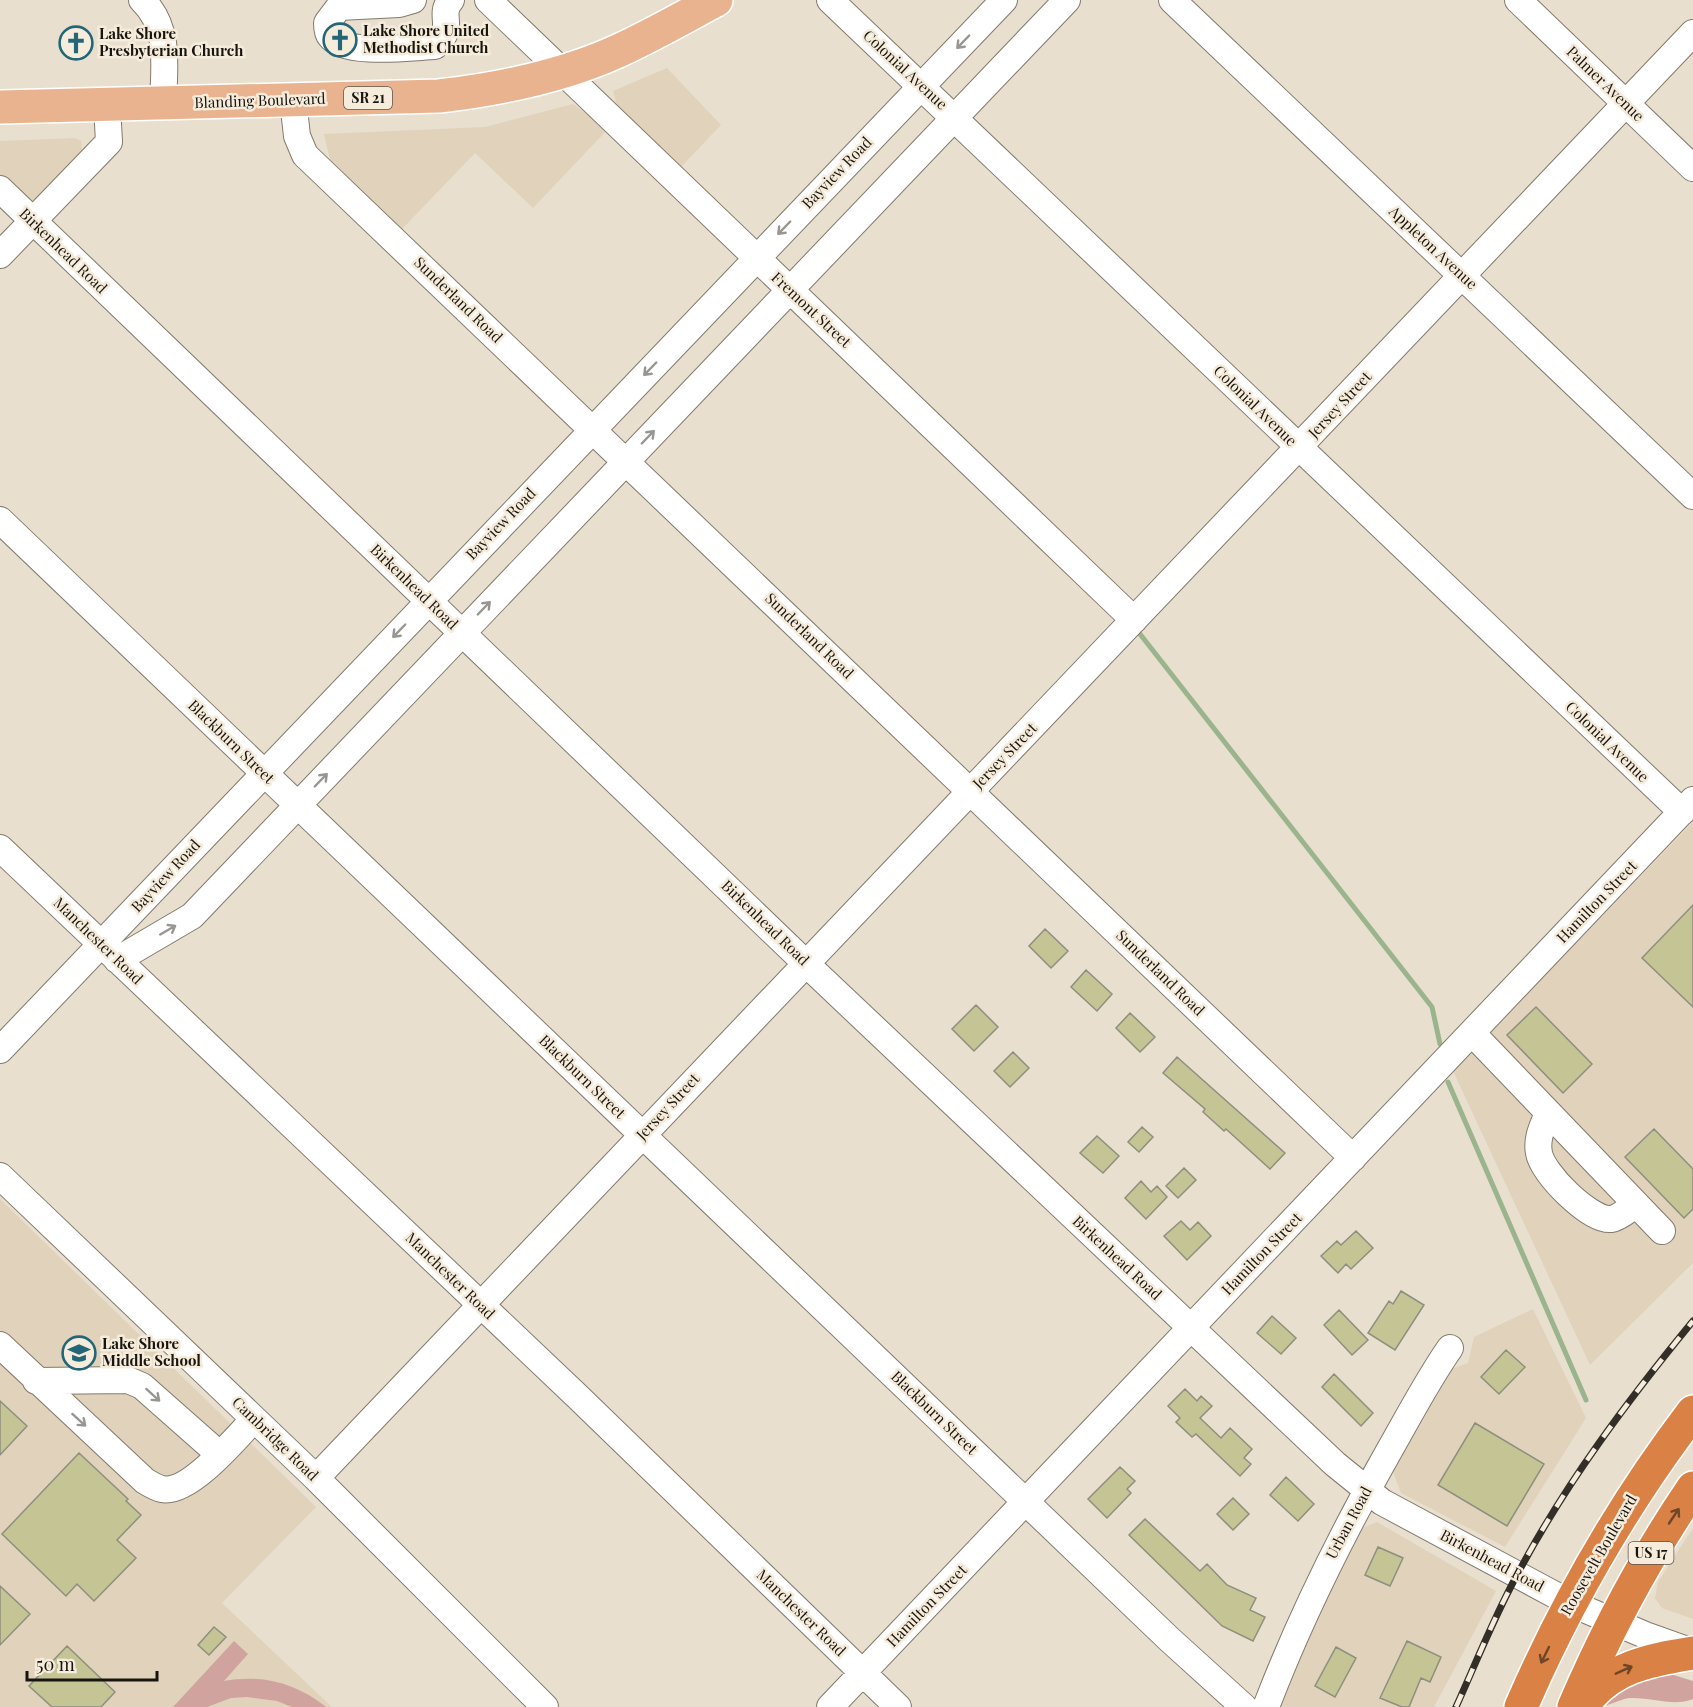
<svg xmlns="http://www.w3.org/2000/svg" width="1693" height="1707" viewBox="0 0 1693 1707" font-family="'Playfair Display',serif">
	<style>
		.built { fill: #e0d2bb }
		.green { fill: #d1a39f }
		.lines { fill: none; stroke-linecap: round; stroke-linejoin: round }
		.stream { stroke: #9ab58d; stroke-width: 5 }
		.building { fill: #c4c495; stroke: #8e8f7e; stroke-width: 1.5 }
		.minor-casing { stroke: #837a6c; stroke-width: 28 }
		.major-casing { stroke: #fff; stroke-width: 36 }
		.highway-casing { stroke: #fff; stroke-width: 36 }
		.minor { stroke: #fff; stroke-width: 26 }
		.major { stroke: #e9b38f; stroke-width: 33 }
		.highway { stroke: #da8145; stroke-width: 33 }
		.rail-casing { stroke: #332f28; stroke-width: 7 }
		.rail { stroke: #f6ecdc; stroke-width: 4.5; stroke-dasharray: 14; stroke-linecap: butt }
		.oneway { stroke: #979693 }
		.oneway2 { stroke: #6f4627 }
		.labels { text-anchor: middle; stroke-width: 5; stroke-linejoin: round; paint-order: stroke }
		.shield { fill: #f6ecdc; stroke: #5b564c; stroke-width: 1.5 }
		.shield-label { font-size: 14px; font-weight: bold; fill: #18150f }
		.poi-label { font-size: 15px; font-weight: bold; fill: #18150f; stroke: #f6ecdc; text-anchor: start }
		.street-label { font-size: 15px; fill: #18150f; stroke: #f6ecdc }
	</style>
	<rect width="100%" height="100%" fill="#e9dfcf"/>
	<path class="built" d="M667,68L721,125L678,170L618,110L613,91Z
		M573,104L608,129L533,208L475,153L402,229L330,160L324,134L485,127Z
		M75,138L81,141L83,160L40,206H25L0,181V141Z
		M1693,822V1263L1590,1365L1453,1071Z
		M0,1199L316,1507L222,1603L332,1707H0Z
		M1533,1309L1586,1418L1505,1547L1401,1493L1392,1469L1443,1372L1468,1363L1474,1337Z
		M1377,1522L1496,1591L1434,1707H1273L1316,1608L1362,1528Z
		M1693,1528V1619L1662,1608L1655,1598L1658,1582Z"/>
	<path class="green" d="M234,1641L248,1654L224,1681C262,1674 296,1683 326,1707H292L277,1701L247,1697L231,1698L207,1707H173Z
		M1667,1673L1693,1681V1699C1673,1707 1652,1697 1629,1698C1622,1699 1614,1703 1607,1705L1605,1701L1621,1688Z"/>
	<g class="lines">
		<path class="stream" d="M1140,634L1432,1007L1440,1044
			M1448,1082L1586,1400"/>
	</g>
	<path class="building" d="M1693,905V1007L1642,958Z
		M1045,929L1068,951L1051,968L1029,946Z
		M1086,970L1112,994L1097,1011L1071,987Z
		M976,1005L998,1027L974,1051L952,1029Z
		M1536,1007L1592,1064L1563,1093L1507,1035Z
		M1130,1013L1155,1037L1140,1052L1116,1028Z
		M1013,1052L1029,1068L1010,1087L994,1071Z
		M1177,1057L1285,1153L1270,1169L1226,1129L1224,1131L1203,1112L1205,1109L1163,1073Z
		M1142,1127L1153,1137L1139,1152L1128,1142Z
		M1654,1129L1693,1169V1209L1684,1218L1625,1157Z
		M1097,1136L1119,1156L1103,1173L1080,1153Z
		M1184,1168L1196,1180L1178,1198L1166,1186Z
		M1141,1181L1151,1192L1157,1186L1167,1197L1146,1219L1125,1198Z
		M1181,1221L1190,1230L1198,1222L1211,1236L1187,1260L1164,1236Z
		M1356,1231L1373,1248L1351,1269L1346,1264L1338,1273L1321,1256L1337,1241L1341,1245Z
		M1401,1291L1424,1305L1395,1350L1368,1333L1389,1301L1393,1304Z
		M1339,1310L1368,1340L1352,1355L1324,1325Z
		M1272,1316L1296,1338L1281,1354L1257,1333Z
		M1506,1350L1525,1367L1499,1394L1481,1377Z
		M1334,1374L1373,1413L1361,1426L1322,1387Z
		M1185,1389L1197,1401L1201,1396L1212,1406L1200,1418L1221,1438L1230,1428L1252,1449L1244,1458L1251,1464L1240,1476L1196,1434L1192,1437L1176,1422L1180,1418L1168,1406Z
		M0,1401L27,1426L0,1455Z
		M1475,1423L1544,1464L1507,1526L1438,1485Z
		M79,1453L128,1499L126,1501L141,1515L117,1540L136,1558L94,1601L77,1584L66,1596L2,1534Z
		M1120,1467L1135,1481L1127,1489L1131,1493L1107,1518L1088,1499Z
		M1286,1477L1314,1504L1298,1521L1270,1495Z
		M1233,1498L1249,1514L1233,1530L1217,1514Z
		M1145,1519L1200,1571L1207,1564L1227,1585L1256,1598L1250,1610L1265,1617L1253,1641L1222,1626L1129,1535Z
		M1378,1547L1403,1558L1390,1586L1365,1575Z
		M0,1586L30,1614L0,1645Z
		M214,1627L226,1637L209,1655L198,1645Z
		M1407,1641L1441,1657L1430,1682L1421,1678L1409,1707H1402L1380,1698Z
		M67,1646L115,1692L101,1707H52L29,1686Z
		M1336,1647L1356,1658L1335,1697L1315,1686Z"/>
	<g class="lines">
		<defs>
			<path id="minor" d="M142,0C171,28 164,67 163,104
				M413,0L399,4L339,7L327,23C327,27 327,33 330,36C344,56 412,47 435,46C457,26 437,16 451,0
				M488,0L1134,620
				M830,0L1682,812
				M1172,0L1693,496
				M1518,0L1693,168
				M293,100L297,136L305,155L1353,1158
				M0,189L818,975L1335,1464L1382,1502L1570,1603L1645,1635L1693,1652
				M0,255L109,142L107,105
				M0,520L1169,1639L1244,1707
				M0,848L577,1396L898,1707
				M117,960L192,916L1067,0
				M1472,1033L1662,1231
				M0,1050L1004,0
				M1548,1113C1543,1126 1536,1138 1539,1153C1542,1173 1590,1221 1611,1219C1619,1218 1629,1209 1635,1205
				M0,1176L316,1478L545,1707
				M0,1345L145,1481C150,1484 157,1488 162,1489C189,1495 237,1437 254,1419
				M36,1381L128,1380L142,1386L219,1454
				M316,1478C772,994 1236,517 1693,33
				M830,1707L1693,800
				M1266,1707C1300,1618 1342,1534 1389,1451C1409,1416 1427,1381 1450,1348"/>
			<path id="major" d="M0,107L439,96C500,89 561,77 618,51C651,36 684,17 716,0"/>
			<path id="highway" d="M1582,1706C1609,1667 1649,1660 1693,1653
				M1521,1707C1567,1601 1623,1504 1693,1412
				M1574,1707C1607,1630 1646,1557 1693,1488"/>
		</defs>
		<use href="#minor" class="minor-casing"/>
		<use href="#major" class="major-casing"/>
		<use href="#highway" class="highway-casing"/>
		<use href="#minor" class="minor"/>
		<use href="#major" class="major"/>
		<use href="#highway" class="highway"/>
		<defs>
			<path id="rail" d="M1456,1707C1476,1663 1494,1617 1517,1575C1565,1484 1628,1400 1693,1321"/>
		</defs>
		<use href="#rail" class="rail-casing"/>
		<use href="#rail" class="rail"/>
	</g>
	<defs><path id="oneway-shaft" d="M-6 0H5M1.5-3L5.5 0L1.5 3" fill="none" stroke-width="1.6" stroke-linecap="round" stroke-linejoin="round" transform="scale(1.5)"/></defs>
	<g class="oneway">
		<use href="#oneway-shaft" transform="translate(963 42) rotate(134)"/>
		<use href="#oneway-shaft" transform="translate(784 228) rotate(134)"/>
		<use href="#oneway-shaft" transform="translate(650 369) rotate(134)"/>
		<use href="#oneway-shaft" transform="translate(648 437) rotate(-46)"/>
		<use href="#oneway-shaft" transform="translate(484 608) rotate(-46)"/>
		<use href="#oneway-shaft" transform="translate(399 631) rotate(134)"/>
		<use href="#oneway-shaft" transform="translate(321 780) rotate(-46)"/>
		<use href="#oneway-shaft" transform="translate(168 930) rotate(-30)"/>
		<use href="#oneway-shaft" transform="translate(153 1395) rotate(42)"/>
		<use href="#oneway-shaft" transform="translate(79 1420) rotate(42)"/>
	</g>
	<g class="oneway2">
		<use href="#oneway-shaft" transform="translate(1674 1516) rotate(-56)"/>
		<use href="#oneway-shaft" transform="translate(1545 1655) rotate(116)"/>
		<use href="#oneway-shaft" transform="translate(1624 1670) rotate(-24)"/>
	</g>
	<defs>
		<symbol id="church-ring" viewBox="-11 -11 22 22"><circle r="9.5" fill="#f6ecdc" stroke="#267" stroke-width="1.5"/><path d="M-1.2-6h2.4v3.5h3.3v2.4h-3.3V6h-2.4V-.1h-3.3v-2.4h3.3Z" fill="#267"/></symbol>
		<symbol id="school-ring" viewBox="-11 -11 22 22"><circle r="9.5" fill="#f6ecdc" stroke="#267" stroke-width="1.5"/><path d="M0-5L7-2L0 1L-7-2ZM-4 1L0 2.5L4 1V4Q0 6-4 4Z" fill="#267"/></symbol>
	</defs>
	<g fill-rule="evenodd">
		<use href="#church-ring" x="321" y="21" width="38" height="38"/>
		<use href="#church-ring" x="57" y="24" width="38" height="38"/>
		<use href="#school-ring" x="60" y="1334" width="38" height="38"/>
	</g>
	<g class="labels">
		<g class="shield">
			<rect x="344" y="87" width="48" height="22" rx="4.5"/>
			<rect x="1628.5" y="1542" width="45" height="22" rx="4.5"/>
		</g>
		<g class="shield-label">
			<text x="368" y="103">SR 21</text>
			<text x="1651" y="1558">US 17</text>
		</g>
		<g class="poi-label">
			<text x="363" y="36">Lake Shore United<tspan x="363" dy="17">Methodist Church</tspan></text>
			<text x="99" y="39">Lake Shore<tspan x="99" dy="17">Presbyterian Church</tspan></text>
			<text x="102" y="1349">Lake Shore<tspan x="102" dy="17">Middle School</tspan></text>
		</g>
		<g class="street-label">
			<text transform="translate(905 70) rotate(43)" y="5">Colonial Avenue</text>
			<text transform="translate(1605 84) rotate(44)" y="5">Palmer Avenue</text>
			<text transform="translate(260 101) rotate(-2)" y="5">Blanding Boulevard</text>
			<text transform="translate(837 173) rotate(-46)" y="5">Bayview Road</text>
			<text transform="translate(1433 248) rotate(43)" y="5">Appleton Avenue</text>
			<text transform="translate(63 251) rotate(44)" y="5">Birkenhead Road</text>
			<text transform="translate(458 300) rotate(44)" y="5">Sunderland Road</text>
			<text transform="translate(811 310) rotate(43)" y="5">Fremont Street</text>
			<text transform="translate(1340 405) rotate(-47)" y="5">Jersey Street</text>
			<text transform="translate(1255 406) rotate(44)" y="5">Colonial Avenue</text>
			<text transform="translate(501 524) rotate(-46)" y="5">Bayview Road</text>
			<text transform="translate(414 587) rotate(44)" y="5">Birkenhead Road</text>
			<text transform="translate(809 636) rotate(44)" y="5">Sunderland Road</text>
			<text transform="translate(231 742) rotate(44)" y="5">Blackburn Street</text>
			<text transform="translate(1607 742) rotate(44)" y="5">Colonial Avenue</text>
			<text transform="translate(1005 756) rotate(-46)" y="5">Jersey Street</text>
			<text transform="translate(166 876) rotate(-47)" y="5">Bayview Road</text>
			<text transform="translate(1597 902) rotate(-46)" y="5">Hamilton Street</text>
			<text transform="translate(765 923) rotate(44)" y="5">Birkenhead Road</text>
			<text transform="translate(98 941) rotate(44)" y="5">Manchester Road</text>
			<text transform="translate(1160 973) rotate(44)" y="5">Sunderland Road</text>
			<text transform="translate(582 1077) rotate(44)" y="5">Blackburn Street</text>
			<text transform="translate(668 1107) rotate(-47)" y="5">Jersey Street</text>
			<text transform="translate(1262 1254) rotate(-46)" y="5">Hamilton Street</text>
			<text transform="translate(1117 1258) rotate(43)" y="5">Birkenhead Road</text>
			<text transform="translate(450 1276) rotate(44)" y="5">Manchester Road</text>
			<text transform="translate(934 1413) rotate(44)" y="5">Blackburn Street</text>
			<text transform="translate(275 1439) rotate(44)" y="5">Cambridge Road</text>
			<text transform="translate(1349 1523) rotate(-62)" y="5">Urban Road</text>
			<text transform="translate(1599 1555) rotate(-60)" y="5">Roosevelt Boulevard</text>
			<text transform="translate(1492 1561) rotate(28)" y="5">Birkenhead Road</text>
			<text transform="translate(927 1606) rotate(-46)" y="5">Hamilton Street</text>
			<text transform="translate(801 1613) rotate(44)" y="5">Manchester Road</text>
		</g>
	</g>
	<path d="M27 1671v9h130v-9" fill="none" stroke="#18150f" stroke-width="3"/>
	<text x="36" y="1671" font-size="18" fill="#18150f" stroke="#f6ecdc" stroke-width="4.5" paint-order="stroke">50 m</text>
</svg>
